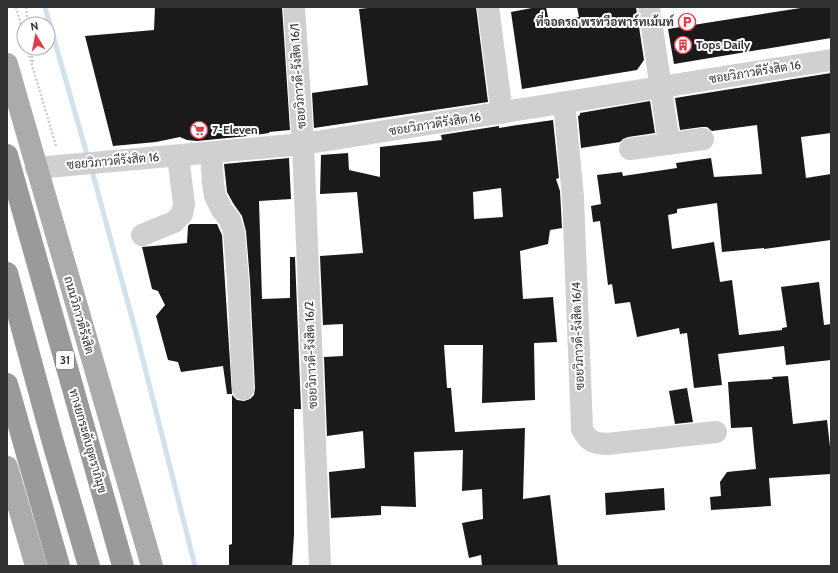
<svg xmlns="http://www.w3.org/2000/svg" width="838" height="573" viewBox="0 0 838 573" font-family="Cabin,Sarabun,sans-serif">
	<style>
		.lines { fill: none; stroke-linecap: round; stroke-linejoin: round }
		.stream { stroke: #cfe2ee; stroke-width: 5 }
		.building { fill: #1a1a1a; fill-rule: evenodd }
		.path { stroke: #cdcdcd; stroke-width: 2.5; stroke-dasharray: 2 2; stroke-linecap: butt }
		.minor { stroke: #d0d0d0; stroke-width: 22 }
		.major { stroke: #ababab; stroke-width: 22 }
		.highway { stroke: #9a9a9a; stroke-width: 22 }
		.labels { text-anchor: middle; stroke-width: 4; stroke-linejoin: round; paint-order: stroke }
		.shield { fill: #fff; stroke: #707070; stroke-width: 1 }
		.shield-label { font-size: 11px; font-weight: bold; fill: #333 }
		.poi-label { font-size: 12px; font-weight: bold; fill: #333; stroke: #fff; text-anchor: start }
		.street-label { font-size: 12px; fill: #333; stroke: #fff }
	</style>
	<rect width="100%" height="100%" fill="#fff"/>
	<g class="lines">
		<path class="stream" d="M45,7L88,158
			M91,167L138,340L195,566"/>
	</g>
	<path class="building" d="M155,7H282L290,130L269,132V133L248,136L197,141L187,140L180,137L156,142L113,146L85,36L154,30Z
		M376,7H476L488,102L314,128L312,93L368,85L359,9Z
		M537,7H546L549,22L579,17L577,7H636L644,60L637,70L522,89L511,12Z
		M807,7H831V38L674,64L668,29Z
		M831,73V133L801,137L806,178L831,174V240L764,249V248L722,252L717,203L677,209V213L668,215L672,249L714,242L720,282L732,280L739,335L782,330V328L787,327L781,287L819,282L824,325L831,324V360L786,365L784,346L718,354L722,385L694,388L687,333L680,334L679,328L637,337L630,302L615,304L612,284L608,285L600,221L593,222L591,206L601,204L597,175L622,172L623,176L677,168L676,163L711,158L714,177L762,174L757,125L712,131L707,127H702L680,130L675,98Z
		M650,101L655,133L628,137L623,139L620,142L581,148L578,116L580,115V113Z
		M553,120L559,178L556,179L560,191L562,228L550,230L548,244L520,251L523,299L553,297L557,342L534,343L535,400L482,403L483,345H444L447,388H451L455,432L525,428L523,499L550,495L558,566H482L481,555L469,558L462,523L483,519L482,489L462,491L463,450L414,452L416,507L381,506V515L331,518L329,472L365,468L363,431L327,436L324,357L343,356V324L323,325L320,256L363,253L357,192L320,194L321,155L348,153L349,170L380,177V147L442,140L441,135L499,126V128L511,126ZM501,188L503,217L474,219L473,192Z
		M289,158L291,199L259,201L262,299L290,298V257H295L301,409H294V535L292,566H229V545L232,544V395L237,400L244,401L250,399L254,395L255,388L250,281L246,231L242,216L233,203L227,192L224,164Z
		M190,224H217L222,235L232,394H227L223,366L181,372L178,362L168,360L156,316L165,305L158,291L152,289L142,247L187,243L188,226Z
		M788,376L793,424L827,420L830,447L831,474L769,478L771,506L711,510L710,497L721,496L720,482L727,472L756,469L752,427L731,428L728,382L773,379L772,377Z
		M687,388L693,422L675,424L669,391Z
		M664,488L665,510L606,515L605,493Z"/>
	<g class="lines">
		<path class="path" d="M16,7L24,36
			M26,7L28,24
			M27,48L56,146
			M31,48L33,64"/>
		<path class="minor" d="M294,7L303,144L320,566
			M488,7L502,113
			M649,7L669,144
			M564,103L573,197L582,429C589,442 593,443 607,444L716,432
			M630,149L703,139
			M211,153L213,183L215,196L222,210L230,220L234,232L238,282L243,389
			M36,168L303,144L831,60
			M142,235L174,222L182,214L184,204L178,156"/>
		<path class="major" d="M7,64L152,566
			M7,467L36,566"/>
		<path class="highway" d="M7,155L123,566
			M7,273L52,439L89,566
			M7,384L59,566"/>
	</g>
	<defs>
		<symbol id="parking-ring" viewBox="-11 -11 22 22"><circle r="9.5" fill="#fff" stroke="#e63946" stroke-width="1.5"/><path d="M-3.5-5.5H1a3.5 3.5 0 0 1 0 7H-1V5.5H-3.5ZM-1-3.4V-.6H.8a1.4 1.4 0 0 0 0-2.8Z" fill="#e63946"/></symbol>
		<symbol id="building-ring" viewBox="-11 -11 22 22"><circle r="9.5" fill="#fff" stroke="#e63946" stroke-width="1.5"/><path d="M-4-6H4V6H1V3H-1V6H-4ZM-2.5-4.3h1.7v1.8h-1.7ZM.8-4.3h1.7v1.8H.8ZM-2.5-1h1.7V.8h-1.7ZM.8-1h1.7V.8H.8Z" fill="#e63946"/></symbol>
		<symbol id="supermarket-ring" viewBox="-11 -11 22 22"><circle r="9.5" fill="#fff" stroke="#e63946" stroke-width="1.5"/><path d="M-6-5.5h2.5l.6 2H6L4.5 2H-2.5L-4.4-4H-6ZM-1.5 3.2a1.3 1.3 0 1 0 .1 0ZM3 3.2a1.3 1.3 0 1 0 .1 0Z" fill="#e63946"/></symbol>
	</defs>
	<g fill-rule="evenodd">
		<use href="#parking-ring" x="677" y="12" width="20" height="20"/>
		<use href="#building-ring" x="673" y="35" width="20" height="20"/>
		<use href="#supermarket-ring" x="189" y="120" width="20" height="20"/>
	</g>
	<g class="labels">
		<rect class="shield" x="56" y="351" width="18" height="18" rx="3"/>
		<g class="shield-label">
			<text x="65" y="364">31</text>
		</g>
		<g class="poi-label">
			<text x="674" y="26" text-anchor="end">ที่จอดรถ พรทวีอพาร์ทเม้นท์</text>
			<text x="696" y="49">Tops Daily</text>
			<text x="212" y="134">7-Eleven</text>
		</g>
		<g class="street-label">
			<text transform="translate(755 72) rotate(-9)" y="4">ซอยวิภาวดีรังสิต 16</text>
			<text transform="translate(298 76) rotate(-94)" y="4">ซอยวิภาวดี-รังสิต 16/1</text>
			<text transform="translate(435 124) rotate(-9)" y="4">ซอยวิภาวดีรังสิต 16</text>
			<text transform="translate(113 161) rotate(-5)" y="4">ซอยวิภาวดีรังสิต 16</text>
			<text transform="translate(79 315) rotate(74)" y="4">ถนนวิภาวดีรังสิต</text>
			<text transform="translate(578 336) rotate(-92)" y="4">ซอยวิภาวดี-รังสิต 16/4</text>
			<text transform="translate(311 355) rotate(-92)" y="4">ซอยวิภาวดี-รังสิต 16/2</text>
			<text transform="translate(88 441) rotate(74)" y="4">ทางยกระดับอุตราภิมุข</text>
		</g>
	</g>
	<rect width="838" height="573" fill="none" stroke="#333333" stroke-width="16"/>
	<g transform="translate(36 36) rotate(350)"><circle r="19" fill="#ffffff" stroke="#adadad"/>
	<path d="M0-3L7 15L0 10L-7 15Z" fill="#e63946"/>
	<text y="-6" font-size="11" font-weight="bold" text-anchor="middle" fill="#333333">N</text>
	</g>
</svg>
